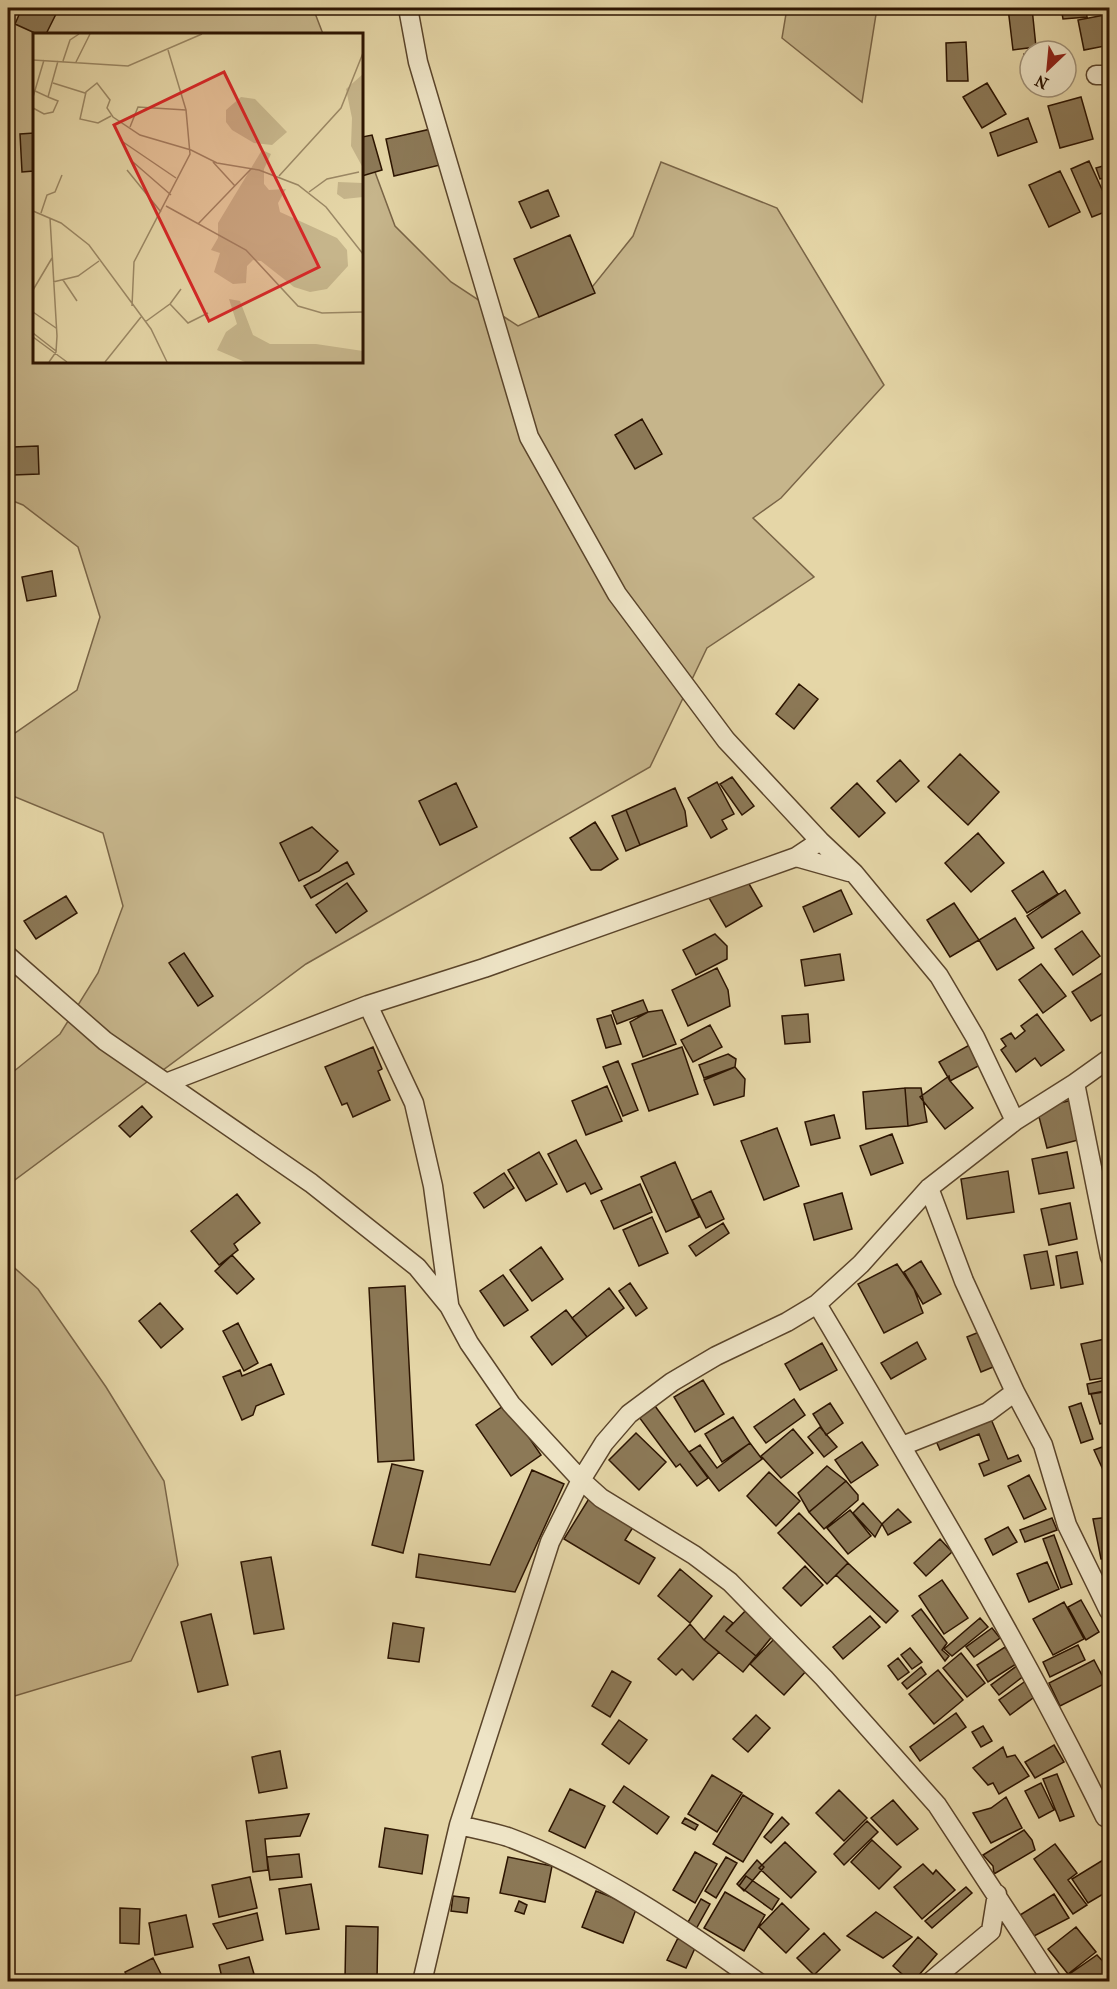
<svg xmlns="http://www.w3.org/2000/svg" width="1117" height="1989" viewBox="0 0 1117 1989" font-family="'IM FELL French Canon',serif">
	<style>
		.green { fill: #c6b58b; stroke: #796446; stroke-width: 1.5 }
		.building { fill: #8c7957; stroke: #2c1401; stroke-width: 1.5 }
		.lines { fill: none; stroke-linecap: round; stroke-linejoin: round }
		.street-casing { stroke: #5a442a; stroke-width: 21 }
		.street { stroke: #eee4c6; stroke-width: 18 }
		.inset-road { fill: none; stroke: #9b8865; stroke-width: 1.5 }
		.view { fill: #d62828; fill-opacity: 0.15; stroke: #d62828; stroke-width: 3 }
		.inset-edge { fill: none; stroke: #2c1401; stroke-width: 3 }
	</style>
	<rect width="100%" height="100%" fill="#e5d6a7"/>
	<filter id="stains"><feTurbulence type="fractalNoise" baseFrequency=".00333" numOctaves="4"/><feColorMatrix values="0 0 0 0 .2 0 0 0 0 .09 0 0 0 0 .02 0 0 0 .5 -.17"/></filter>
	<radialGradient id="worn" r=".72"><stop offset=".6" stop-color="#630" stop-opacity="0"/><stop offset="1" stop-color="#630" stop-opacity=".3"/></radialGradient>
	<path class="green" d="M8,8H313L323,34H34V362H362V137L395,226L451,282L518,326L585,296L633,236L661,162L777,208L884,385L781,498L753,518L814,577L707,648L650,767L306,964L8,1185V1076L60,1034L98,973L123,906L103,833L8,794V738L77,690L100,617L78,547L23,505L8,499Z
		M787,8H877L862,102L782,38Z
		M8,1262L38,1289L106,1387L164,1481L178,1565L131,1661L8,1698Z"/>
	<path class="building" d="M22,8H59L46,34H37L15,24Z
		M1008,8H1032L1036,47L1013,50Z
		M1061,8H1086L1087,17L1063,19Z
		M1110,14V45L1084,50L1078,20Z
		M966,42L968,81H947L946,43Z
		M1030,53V66L1026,67L1024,54Z
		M987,83L1006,114L982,128L963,97Z
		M1081,97L1093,139L1060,148L1048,106Z
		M1110,104V136L1104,105Z
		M1028,118L1037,142L998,156L990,133Z
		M431,129L440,165L394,176L386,139Z
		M34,133V171L22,172L20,134Z
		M372,135L382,170L362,176V137Z
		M1089,161L1110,207V210L1092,217L1071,169Z
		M1110,164V177L1100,179L1096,168Z
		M1060,171L1080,212L1049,227L1029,185Z
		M548,190L559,216L531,228L519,202Z
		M570,235L595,293L539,317L514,259Z
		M642,419L662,454L635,469L615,435Z
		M38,446L39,474L13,475V447Z
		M52,571L56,596L27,601L22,577Z
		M8,622L14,645L8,646Z
		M799,684L818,699L794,729L776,714Z
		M960,754L999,792L968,825L928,787Z
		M900,760L919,781L896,802L877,781Z
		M732,777L754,806L742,815L720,784Z
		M717,782L734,814L722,820L727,829L711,838L688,798Z
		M456,783L477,827L440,845L419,801Z
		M857,783L885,813L859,837L831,808Z
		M675,788L685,811L687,826L640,845L626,810Z
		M626,810L640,845L626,851L612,816Z
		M595,822L618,859L601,870H591L570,838Z
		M312,827L338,851L319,871L299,881L280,843Z
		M978,833L1004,863L971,892L945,863Z
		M347,862L354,874L311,898L304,886Z
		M1043,871L1058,894L1027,913L1012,891Z
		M745,877L762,906L726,927L709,898Z
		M347,883L367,911L336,933L316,905Z
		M841,890L852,914L814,932L803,907Z
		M1065,890L1080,913L1042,938L1027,916Z
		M66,896L77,913L36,939L24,921Z
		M954,903L979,940L950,957L927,920Z
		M1015,918L1034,948L997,970L979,940Z
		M1082,931L1100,956L1073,975L1055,949Z
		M715,934L727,946V959L696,975L683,950Z
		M184,953L213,996L198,1006L169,963Z
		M840,954L844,980L805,986L801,960Z
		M1041,964L1066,996L1043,1013L1019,980Z
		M717,968L728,990L730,1006L688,1026L672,990Z
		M1110,968V1010L1091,1021L1072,992Z
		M643,1000L648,1012L617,1024L612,1011Z
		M662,1010L676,1044L643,1057L630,1022L648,1012Z
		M808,1014L810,1042L785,1044L782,1016Z
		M1037,1014L1064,1050L1041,1066L1035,1058L1016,1072L1001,1050L1006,1046L1001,1039L1011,1033L1015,1039L1025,1031L1021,1026Z
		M611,1015L621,1044L606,1048L597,1019Z
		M710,1025L722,1047L693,1062L681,1040Z
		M973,1043L984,1063L950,1081L939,1062Z
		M373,1047L382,1069L378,1071L390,1100L353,1117L347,1103L342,1105L325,1067Z
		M682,1047L698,1094L649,1111L632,1064Z
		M728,1054L736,1059L735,1067L704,1078L699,1065Z
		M618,1061L638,1110L623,1116L603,1067Z
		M735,1067L745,1079L744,1096L714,1105L704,1080Z
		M949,1076L950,1081L973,1108L945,1129L920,1097Z
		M607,1086L622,1121L586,1135L572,1101Z
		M905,1088H921L927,1122L908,1126Z
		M905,1088L908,1126L866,1129L863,1092Z
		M1072,1100L1082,1139L1047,1148L1037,1109Z
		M142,1106L152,1117L130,1137L119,1126Z
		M834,1115L840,1138L811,1145L805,1122Z
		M777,1128L799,1186L764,1200L741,1141Z
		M892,1134L903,1163L871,1175L860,1146Z
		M576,1140L602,1189L591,1194L585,1183L567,1192L548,1154Z
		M539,1152L557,1184L526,1201L508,1170Z
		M1067,1152L1074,1188L1039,1194L1032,1159Z
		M675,1162L699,1217L666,1232L641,1177Z
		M1008,1171L1014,1212L967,1219L961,1179Z
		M504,1173L514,1188L484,1208L474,1193Z
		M640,1184L652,1212L614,1229L601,1201Z
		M711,1191L724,1219L706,1228L692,1200Z
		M842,1193L852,1229L814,1240L804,1204Z
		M237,1194L260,1223L234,1244L238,1250L219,1265L191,1231Z
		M1070,1203L1077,1239L1049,1245L1041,1209Z
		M652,1217L668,1253L639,1266L623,1230Z
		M723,1223L729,1233L696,1256L689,1246Z
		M541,1247L563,1279L532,1301L510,1270Z
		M1047,1251L1054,1285L1031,1289L1024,1255Z
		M1077,1252L1083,1284L1061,1288L1056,1256Z
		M232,1255L254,1279L237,1294L215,1271Z
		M921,1261L941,1294L923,1304L904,1272Z
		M897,1264L914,1289L923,1313L884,1333L858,1284Z
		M503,1275L528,1310L504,1326L480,1291Z
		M630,1283L647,1308L636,1316L619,1291Z
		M405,1286L414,1460L378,1462L369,1288Z
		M609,1288L624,1308L587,1337L572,1318Z
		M160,1303L183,1329L161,1348L139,1321Z
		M566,1310L587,1337L552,1365L531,1337Z
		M238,1323L258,1363L244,1371L223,1331Z
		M984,1330L998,1365L981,1372L967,1337Z
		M1110,1338V1377L1090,1380L1081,1344Z
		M917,1342L926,1359L891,1379L881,1363Z
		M822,1343L837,1370L800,1390L785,1364Z
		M271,1364L284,1394L256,1406L253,1415L242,1420L223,1377L240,1370L242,1376Z
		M1110,1379V1390L1089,1394L1087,1384Z
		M703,1380L724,1414L695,1432L674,1397Z
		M1110,1391V1422L1100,1424L1091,1394Z
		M794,1399L805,1415L766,1443L754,1427Z
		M830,1403L843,1423L826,1435L813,1414Z
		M1081,1403L1093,1439L1081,1443L1069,1407Z
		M506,1404L541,1455L511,1476L476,1425Z
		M655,1406L708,1478L697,1486L680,1464L676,1467L639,1417Z
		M988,1412L1008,1459L1018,1455L1021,1461L984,1476L979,1464L989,1460L979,1434L940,1450L933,1434Z
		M733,1417L750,1443L722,1462L705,1434Z
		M820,1427L837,1447L824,1457L808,1437Z
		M793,1429L813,1453L781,1478L761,1456Z
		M636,1433L666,1462L639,1490L609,1460Z
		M862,1442L878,1465L851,1483L835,1460Z
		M750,1443L762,1459L719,1491L689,1452L700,1445L717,1468Z
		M1105,1446L1110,1457L1109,1483L1094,1450Z
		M392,1464L423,1471L403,1553L372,1545Z
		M827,1466L846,1481L809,1512L798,1493Z
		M532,1470L564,1484L515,1592L416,1577L419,1554L490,1565Z
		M769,1472L800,1501L776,1526L747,1496Z
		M1029,1475L1046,1509L1024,1519L1008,1486Z
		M846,1481L858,1495V1500L824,1529L809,1512Z
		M590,1497L635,1524L625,1540L655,1558L639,1584L564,1539Z
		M863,1503L882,1524L875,1537L853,1513Z
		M898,1509L911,1522L888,1535L882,1524Z
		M850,1510L871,1536L848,1554L827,1528Z
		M799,1513L848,1563L827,1584L778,1533Z
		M1110,1517V1558L1101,1559L1093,1519Z
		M1052,1518L1057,1530L1025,1542L1020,1530Z
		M1008,1527L1017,1542L993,1555L985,1539Z
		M1054,1535L1072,1584L1061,1588L1043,1539Z
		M940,1539L952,1552L926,1576L914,1563Z
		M271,1557L284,1629L254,1634L241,1562Z
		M1047,1562L1059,1589L1029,1602L1017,1574Z
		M848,1563L898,1611L886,1623L836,1575Z
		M805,1566L823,1585L801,1606L783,1588Z
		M680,1569L712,1596L690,1623L658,1596Z
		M942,1580L968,1618L944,1634L919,1596Z
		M1081,1600L1099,1632L1086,1640L1068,1607Z
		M1064,1602L1084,1639L1053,1655L1033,1619Z
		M748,1608L775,1633L756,1656L726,1631Z
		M921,1609L947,1643L942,1650L949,1656L945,1661L912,1616Z
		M211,1614L228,1685L198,1692L181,1622Z
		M724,1616L733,1623L726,1631L756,1656L743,1672L704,1640Z
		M870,1616L880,1627L843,1659L833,1647Z
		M980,1618L988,1627L952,1656L944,1649Z
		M393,1623L424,1628L419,1662L388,1658Z
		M690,1624L704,1640L719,1652L693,1680L682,1669L676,1675L658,1659Z
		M992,1628L1000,1638L974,1657L966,1647Z
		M774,1639L808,1669L784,1695L750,1664Z
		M1110,1642V1662L1104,1644Z
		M1078,1645L1085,1660L1050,1677L1043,1662Z
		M1005,1647L1016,1664L988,1682L977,1665Z
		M910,1648L922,1662L912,1669L901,1655Z
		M961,1653L985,1683L967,1697L943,1668Z
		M898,1658L909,1672L898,1680L888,1666Z
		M1094,1660L1106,1683L1060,1706L1049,1683Z
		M1018,1665L1025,1675L999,1695L991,1685Z
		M921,1667L926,1674L907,1689L902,1683Z
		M938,1670L963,1700L934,1724L909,1694Z
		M612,1671L631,1682L610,1717L592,1706Z
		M1027,1680L1037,1695L1010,1715L999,1700Z
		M956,1713L966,1727L920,1761L910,1747Z
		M756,1715L770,1728L748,1752L733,1739Z
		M619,1720L647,1740L629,1764L602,1744Z
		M983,1726L992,1741L981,1747L972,1732Z
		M1054,1745L1064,1762L1035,1778L1025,1762Z
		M1003,1747L1007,1757L1015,1755L1029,1776L999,1794L993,1783L988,1785L973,1768Z
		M280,1751L287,1788L259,1793L252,1757Z
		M1057,1774L1074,1816L1060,1821L1043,1779Z
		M712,1775L742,1793L717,1832L688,1814Z
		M1041,1783L1054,1810L1039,1818L1025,1791Z
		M624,1786L669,1817L657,1834L613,1802Z
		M570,1789L605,1806L585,1848L549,1831Z
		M839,1790L867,1818L844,1841L816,1813Z
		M743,1795L773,1814L743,1862L713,1844Z
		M1006,1797L1022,1828L991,1843L973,1813L991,1808Z
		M893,1800L918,1829L897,1845L871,1818Z
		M309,1814L300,1836L265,1839L268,1870L253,1872L246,1821Z
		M782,1817L789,1824L771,1843L764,1837Z
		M685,1818L698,1825L695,1830L682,1823Z
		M867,1821L878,1832L844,1865L834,1854Z
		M385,1828L428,1835L422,1874L379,1867Z
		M1024,1830L1032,1840L1035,1850L994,1874L993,1866L983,1855Z
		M872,1840L901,1867L879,1889L851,1862Z
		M785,1842L816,1872L791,1898L759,1868Z
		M1055,1844L1077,1873L1068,1880L1087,1905L1073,1914L1034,1859Z
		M695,1852L717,1864L695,1903L673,1890Z
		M299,1854L302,1877L270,1880L267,1857Z
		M508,1857L552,1866L545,1902L500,1893Z
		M726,1857L737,1863L716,1898L705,1891Z
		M1108,1857L1110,1859V1890L1088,1903L1072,1879Z
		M757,1860L764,1867L744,1891L737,1884Z
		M923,1864L933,1874L936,1870L955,1890L922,1919L894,1887Z
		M746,1876L779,1899L772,1910L739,1886Z
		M250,1877L257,1908L219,1917L212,1885Z
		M311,1884L319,1929L286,1934L279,1889Z
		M966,1887L972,1893L932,1928L925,1921Z
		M596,1891L637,1907L623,1943L582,1927Z
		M725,1892L765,1915L744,1951L704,1928Z
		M1054,1894L1069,1918L1034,1936L1020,1915Z
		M453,1896L469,1898L467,1913L451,1911Z
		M701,1899L710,1904L696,1929L687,1924Z
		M519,1901L527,1905L524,1914L515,1911Z
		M782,1903L809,1929L786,1953L759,1927Z
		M120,1908L140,1909L139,1944L120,1943Z
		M876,1912L912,1937L883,1958L847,1936Z
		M257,1913L263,1940L227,1949L213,1924Z
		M186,1915L193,1947L155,1955L149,1923Z
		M346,1926L378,1927L377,1979H345Z
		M1076,1927L1096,1952L1068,1974L1048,1949Z
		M824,1933L840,1950L814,1975L797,1958Z
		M918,1937L937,1954L913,1982H911L893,1966Z
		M678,1938L696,1946L686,1968L667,1960Z
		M1097,1955L1110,1969V1973L1097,1982H1058Z
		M249,1957L254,1974L223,1982L219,1965Z
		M153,1958L165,1982H130L125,1972Z"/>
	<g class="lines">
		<defs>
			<path id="street" d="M408,8L418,62L529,437L617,594L726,740L820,841L854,873L939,976L975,1037L1015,1121
				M1096,75H1110
				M796,857L849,872
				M8,956L105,1041L311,1183L417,1267L449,1306L469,1343L511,1404L581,1480L601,1498L694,1555L730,1582L824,1678L937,1805L1053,1982
				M368,1005L414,1103L433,1186L449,1304
				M166,1083L368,1005L484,968L796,857L820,841
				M1075,1083L1110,1257
				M929,1188L964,1281L1015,1392L1043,1445L1067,1525L1109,1611
				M817,1304C917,1472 1019,1641 1105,1817
				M902,1446L988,1412L1015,1392
				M459,1825C475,1829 492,1832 508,1837C595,1869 683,1928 758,1982
				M422,1982L459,1825L550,1542L581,1480L604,1443L629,1414L672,1382L716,1356L787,1322L817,1304L861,1264L929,1188L1015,1121L1075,1083L1110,1058
				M930,1982L991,1931L997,1894"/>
		</defs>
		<use href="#street" class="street-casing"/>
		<use href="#street" class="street"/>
	</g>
	<g transform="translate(33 33)">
		<rect width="330" height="330" fill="#e5d6a7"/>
		<path d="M330,41V135L318,113L319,85L313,56ZM208,64L222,66L254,99L239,112L221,110L199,97L193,89V77ZM229,117L238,121L231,136V151L236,157L253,156L245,170L247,179L304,205L314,217L315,233L294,256L277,259L261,254L228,228L220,227L214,233L213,250L200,251L181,239L187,220L178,217L185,205V190ZM305,149L330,150V164L311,166L304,161ZM196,266L207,268L220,302L237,311H283L330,318V329H212L184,317L193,299L204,291Z" fill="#c6b58b"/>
		<path class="inset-road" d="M0,27L95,33L169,1M30,28L37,7L46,1M43,29L57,1M20,50L52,60M0,57L15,64L25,28M0,64L11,27M0,75L11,81L20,79L25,68L15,64M78,83L65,90L47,86L53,59L64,50L77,67L74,75L80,84L107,102L158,117L184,130L226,137L265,152L293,174L330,221M97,94L105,74L153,77M90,109L143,145M100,129L138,162M180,129L202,153M94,137L128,179M246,143L308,75L330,20M276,159L294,146L326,139M133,173L213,217L265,273L289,280L330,279M0,178L28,190L56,212L118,296L134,329M8,180L14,162L22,159L29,142M165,191L218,136M30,247L44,268M20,249L45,243L66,228M0,257L19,225M137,271L148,256M99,273L101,229L157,121L153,77L135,17M0,279L23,295M112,289L137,271L155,290L175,280M0,300L23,318M0,304L34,329M16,329L23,319L24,303L17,185M72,329L108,284"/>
		<path class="view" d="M191,39L286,234L176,288L81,92Z"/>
		<rect width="330" height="330" class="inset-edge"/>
	</g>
	<rect width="1117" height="1989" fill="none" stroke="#e5d6a7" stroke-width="30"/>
	<rect x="9" y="9" width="1099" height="1971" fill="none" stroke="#2c1401" stroke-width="3"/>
	<rect x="15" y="15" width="1087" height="1959" fill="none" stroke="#2c1401" stroke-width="1.5"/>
	<g transform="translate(1048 69) rotate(206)"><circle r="28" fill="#eee4c6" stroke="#a09177" stroke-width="1.5"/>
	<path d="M0-4.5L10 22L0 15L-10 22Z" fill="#8f2418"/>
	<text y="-9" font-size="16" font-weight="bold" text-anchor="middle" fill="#2c1401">N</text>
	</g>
	<rect width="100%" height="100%" filter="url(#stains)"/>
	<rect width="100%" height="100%" fill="url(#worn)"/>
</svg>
